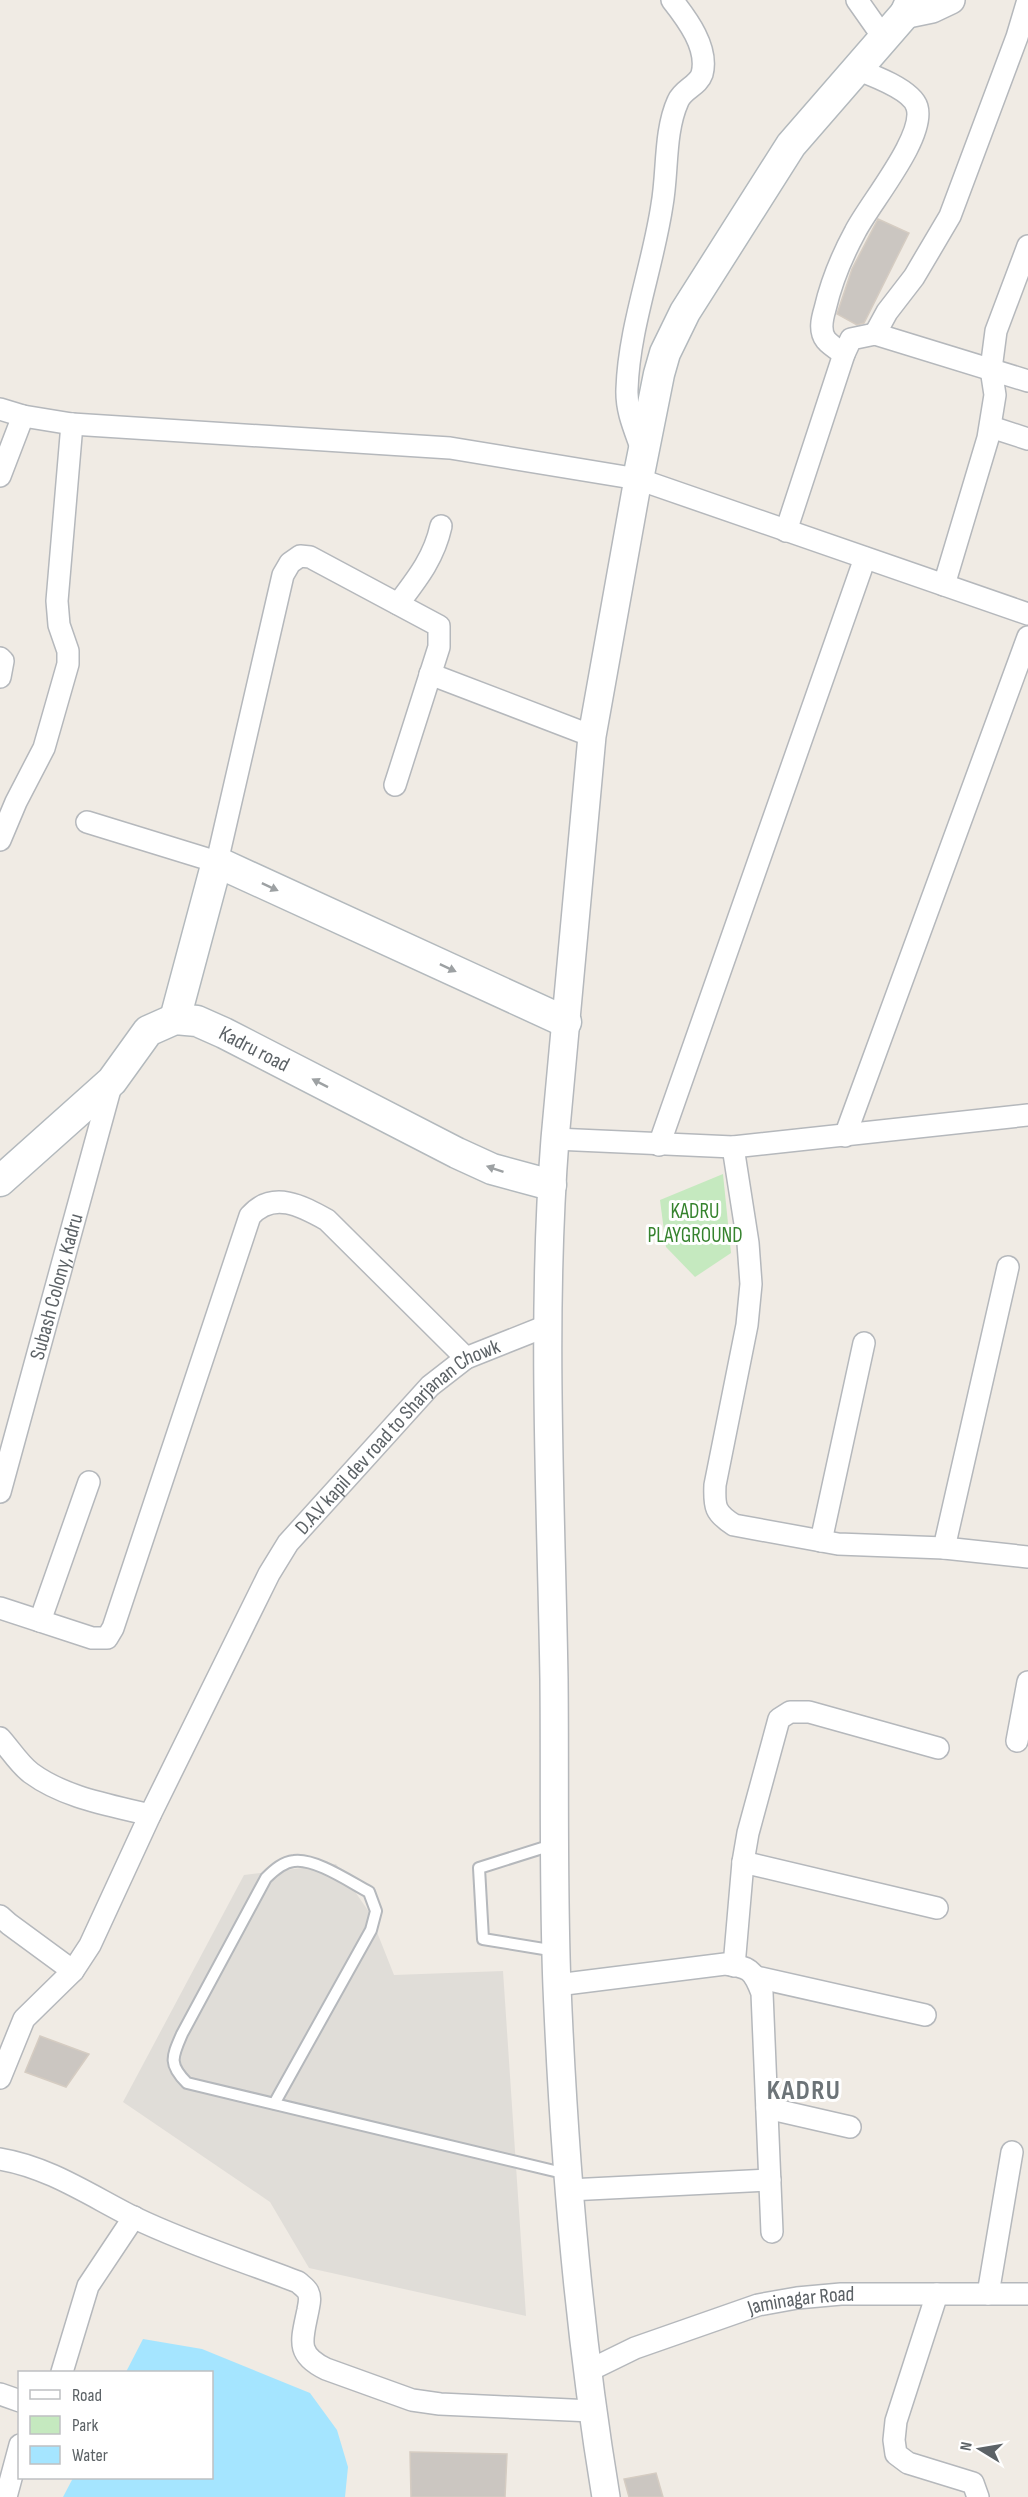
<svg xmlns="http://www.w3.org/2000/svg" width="1028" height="2497" viewBox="0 0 1028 2497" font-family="'Sofia Sans Condensed',sans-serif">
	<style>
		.industrial { fill: #e0ddd8 }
		.green { fill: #c5e9bf }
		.water { fill: #a5e5ff }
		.building { fill: #cbc6c1; stroke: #d5ccc2; stroke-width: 1.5 }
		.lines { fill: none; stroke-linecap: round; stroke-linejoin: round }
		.service-casing { stroke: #b5b8bc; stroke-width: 14 }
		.minor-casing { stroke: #b5b8bc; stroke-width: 24 }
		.tertiary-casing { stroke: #b5b8bc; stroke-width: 30 }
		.secondary-casing { stroke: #b3b9bd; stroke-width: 33 }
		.service { stroke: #fff; stroke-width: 10 }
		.minor { stroke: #fff; stroke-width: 21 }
		.tertiary { stroke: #fff; stroke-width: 27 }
		.secondary { stroke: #fff; stroke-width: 30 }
		.oneway { fill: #9da1a3 }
		.labels { text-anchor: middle; stroke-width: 6; stroke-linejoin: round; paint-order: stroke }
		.street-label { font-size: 21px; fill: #5c6266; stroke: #fff }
		.park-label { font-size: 21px; fill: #36832e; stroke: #fff }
		.district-label { font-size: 27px; font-weight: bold; letter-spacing: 1.5px; fill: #6d7478; stroke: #fff }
	</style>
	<rect width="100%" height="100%" fill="#f0ebe4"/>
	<path class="industrial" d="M336,1864L369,1912L394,1975L503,1971L526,2316L309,2268L270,2202L123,2102L244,1875Z"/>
	<path class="green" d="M723,1174L731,1253L695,1277L666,1247L660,1200Z"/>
	<path class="water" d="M143,2339L202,2349L310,2393L337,2430L348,2467L345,2497H63L73,2478H212V2372H126Z"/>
	<path class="building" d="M878,219L909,233L864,323L857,325L837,314L852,269Z
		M40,2036L89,2054L66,2087L25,2072Z
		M410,2452L507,2454L505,2497H411Z
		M656,2473L663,2497H629L624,2479Z"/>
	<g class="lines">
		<defs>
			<path id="service" d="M555,1844L479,1868L483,1939L556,1951
				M274,2104L371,1930L376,1911L369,1892C350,1882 315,1858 294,1861C283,1862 274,1870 266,1878L182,2034C172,2057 168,2064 187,2083L567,2174"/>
			<g id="minor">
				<path d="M857,0L883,37"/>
				<path d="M875,334L887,312L914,277L950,216L1017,37L1028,0"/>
				<path d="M844,354C838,350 830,345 826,340C819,331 822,319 825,309C831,283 842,256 855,232C869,204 926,137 917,107C912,90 872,75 856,69"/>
				<path d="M0,409L23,416L72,424L450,448L638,479L1028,614"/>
				<path d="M991,427L1028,439"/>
				<path d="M642,450C635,430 626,411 627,389C629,327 653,266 662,205C668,172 664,132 678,101C683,89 698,86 702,74C709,48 687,19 672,0"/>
				<path d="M0,476L23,416"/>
				<path d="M786,531L844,354L851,339L875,334L1028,381"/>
				<path d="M944,585L988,438L995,395L991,369L996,331L1028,246"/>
				<path d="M398,604C417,579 434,558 441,526"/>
				<path d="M0,658L3,661L0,677"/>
				<path d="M430,674L592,736"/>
				<path d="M87,822L217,862L283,575L290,563L300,556L310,557L439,626V647L395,785"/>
				<path d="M0,840L16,802L44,748L68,664V651L59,625L57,601L72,424"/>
				<path d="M845,1136L1028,637"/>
				<path d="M555,1139L733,1147L1028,1115"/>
				<path d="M659,1145L865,558"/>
				<path d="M733,1147L748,1243L751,1284L747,1325L715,1485C714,1507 715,1513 734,1525L838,1544L944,1548L1028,1557"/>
				<path id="s1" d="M0,1492L112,1082"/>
				<path d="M821,1541L864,1343"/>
				<path d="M944,1548L1008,1267"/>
				<path d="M0,1608L92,1638H107L113,1628L250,1216C273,1190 302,1206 327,1220L466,1358"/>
				<path d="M40,1621L89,1482"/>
				<path d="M0,1738C10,1749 19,1764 31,1773C65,1798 110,1805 150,1815"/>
				<path d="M1017,1741L1028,1682"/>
				<path d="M743,1862L937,1908"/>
				<path d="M0,1916L9,1924L73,1971"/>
				<path d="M734,1966L743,1862L748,1833L779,1719L790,1712H809L938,1748"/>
				<path d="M756,1977L925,2015"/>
				<path d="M557,1985L725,1964C749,1967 753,1969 762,1993L772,2232"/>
				<path id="s2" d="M0,2078L24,2019L73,1971L90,1945L150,1815L269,1574L288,1543L430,1386L466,1358L549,1325"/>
				<path d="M767,2108L850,2127"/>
				<path d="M0,2159C49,2167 91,2196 135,2218C187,2243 243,2261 298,2282C301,2285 306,2288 308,2292C311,2298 309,2304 308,2310C302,2340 295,2354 326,2369L412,2400L440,2404L592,2411"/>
				<path d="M569,2190L770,2180"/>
				<path d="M937,2294L896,2421L894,2440L896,2454L908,2463L973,2483L978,2497"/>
				<path d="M988,2294L1012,2152"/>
				<path id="s3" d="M588,2371L635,2348L758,2305L797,2298L841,2294H1028"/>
				<path d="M62,2372L88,2286L134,2217"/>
				<path d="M0,2394L20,2401"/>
				<path d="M6,2497L20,2445"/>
			</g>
			<path id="tertiary" d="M907,6L903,15L932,9L951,0
				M606,2497C578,2329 564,2157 557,1987C553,1885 555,1782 554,1679C551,1500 541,1319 555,1139L592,736L638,479"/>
			<g id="secondary">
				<path d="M638,479L659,374L665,353L685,312L791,145L917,0"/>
				<path d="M175,1019L217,862L566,1022"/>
				<path id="s4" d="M0,1181L112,1081L148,1031L175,1019L197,1021L224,1033L457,1153L492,1169L551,1185"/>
			</g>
		</defs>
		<use href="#service" class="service-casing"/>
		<use href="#minor" class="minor-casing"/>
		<use href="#tertiary" class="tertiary-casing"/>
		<use href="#secondary" class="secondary-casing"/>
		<use href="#service" class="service"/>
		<use href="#minor" class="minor"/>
		<use href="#tertiary" class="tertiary"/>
		<use href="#secondary" class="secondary"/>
	</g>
	<defs><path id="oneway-solid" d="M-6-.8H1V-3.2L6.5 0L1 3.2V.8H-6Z" transform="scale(1.5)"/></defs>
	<g class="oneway">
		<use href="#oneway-solid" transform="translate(270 887) rotate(25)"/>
		<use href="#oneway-solid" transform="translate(448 968) rotate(25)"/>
		<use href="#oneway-solid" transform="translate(320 1083) rotate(-153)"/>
		<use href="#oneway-solid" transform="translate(495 1169) rotate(-161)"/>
	</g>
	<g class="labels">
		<g class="street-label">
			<text dy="7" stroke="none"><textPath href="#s4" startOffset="327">Kadru road</textPath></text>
			<text dy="7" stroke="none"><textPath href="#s1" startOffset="213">Subash Colony, Kadru</textPath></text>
			<text dy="7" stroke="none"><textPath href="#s2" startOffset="766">D.A.V kapil dev road to Sharjanan Chowk</textPath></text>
			<text dy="7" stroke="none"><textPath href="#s3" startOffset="226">Jaminagar Road</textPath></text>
		</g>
		<g class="park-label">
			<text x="695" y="1218">KADRU<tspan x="695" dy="24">PLAYGROUND</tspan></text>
		</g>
		<g class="district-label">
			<text x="804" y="2099">KADRU</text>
		</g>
	</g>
	<rect x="18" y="2371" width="195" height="108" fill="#ffffff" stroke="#bec0c2" stroke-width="1.5"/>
	<rect x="30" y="2390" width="30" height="9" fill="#ffffff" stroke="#bec0c2" stroke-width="1.5"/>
	<text x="72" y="2401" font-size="18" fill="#5c6266">Road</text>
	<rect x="30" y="2416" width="30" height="18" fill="#c5e9bf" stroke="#bec0c2" stroke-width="1.5"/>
	<text x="72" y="2431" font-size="18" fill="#5c6266">Park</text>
	<rect x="30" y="2446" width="30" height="18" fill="#a5e5ff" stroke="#bec0c2" stroke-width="1.5"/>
	<text x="72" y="2461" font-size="18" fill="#5c6266">Water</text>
	<g transform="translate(980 2449) rotate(281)" stroke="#ffffff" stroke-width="4.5" paint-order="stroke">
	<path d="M0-4.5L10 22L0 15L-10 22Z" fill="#5c6266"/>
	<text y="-9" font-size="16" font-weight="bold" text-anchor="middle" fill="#5c6266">N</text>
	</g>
</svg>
